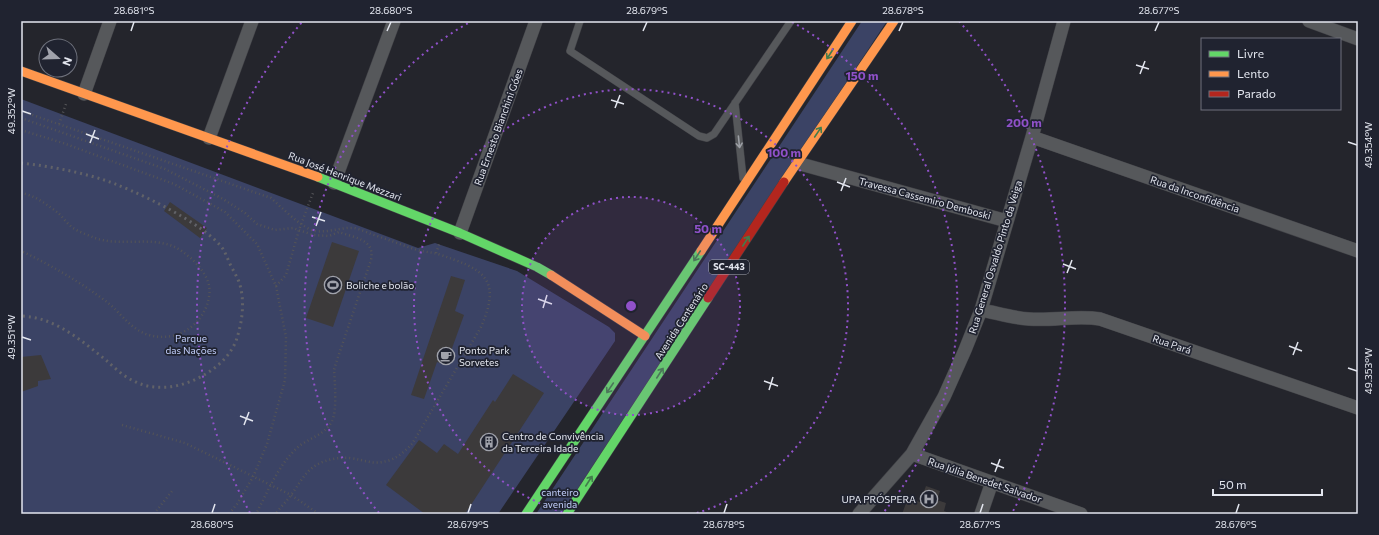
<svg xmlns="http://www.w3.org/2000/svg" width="1379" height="535" viewBox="0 0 1379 535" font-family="Commissioner,sans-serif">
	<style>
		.green { fill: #3b4365 }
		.building { fill: #3c3a3b }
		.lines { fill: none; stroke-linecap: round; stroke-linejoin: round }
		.lane-casing { stroke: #404146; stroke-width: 8 }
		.street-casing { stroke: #404146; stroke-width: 14 }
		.fast-casing { stroke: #404146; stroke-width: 10 }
		.slow-casing { stroke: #404146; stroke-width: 10 }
		.jam-casing { stroke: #404146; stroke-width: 10 }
		.path { stroke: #545457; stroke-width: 2.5; stroke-dasharray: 1 3; stroke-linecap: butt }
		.lane { stroke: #56585b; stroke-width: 7 }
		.street { stroke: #56585b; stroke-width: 13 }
		.fast { stroke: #63d668; stroke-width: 9 }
		.slow { stroke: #ff974d; stroke-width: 9 }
		.jam { stroke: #b3261e; stroke-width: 9 }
		.rail { stroke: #616268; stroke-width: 3; stroke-dasharray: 2 4; stroke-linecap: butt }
		.oneway { stroke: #427c4c }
		.oneway2 { stroke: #9c9fa5 }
		.ticks { fill: none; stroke: #e3e6ef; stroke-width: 1.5 }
		.ring { fill: none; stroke: #9051c9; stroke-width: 2; stroke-dasharray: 2 4 }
		.labels { text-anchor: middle; stroke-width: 3.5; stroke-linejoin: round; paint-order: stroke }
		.shield { fill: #202330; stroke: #a8acb6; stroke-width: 1 }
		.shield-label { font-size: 9px; font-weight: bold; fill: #e3e6ef }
		.street-label { font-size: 10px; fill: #e3e6ef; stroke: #202330 }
		.poi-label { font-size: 10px; fill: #e3e6ef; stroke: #202330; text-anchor: start }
		.park-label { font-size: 10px; fill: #c1cdfa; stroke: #202330 }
		.centre { fill: #9051c9; stroke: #202330; stroke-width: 2 }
		.ring-label { font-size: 12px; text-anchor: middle; font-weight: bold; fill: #9051c9; stroke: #202330; stroke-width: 3.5; stroke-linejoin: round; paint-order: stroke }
		.neatline { fill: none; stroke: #e3e6ef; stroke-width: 1.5 }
		.ticks-label { font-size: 10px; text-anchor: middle; fill: #e3e6ef }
	</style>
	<rect width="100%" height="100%" fill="#24252c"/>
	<path class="green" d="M862,21H887L562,514H536Z
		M21,99L418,248L435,243L517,271L609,327L615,333V341L498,514H21Z"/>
	<path class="building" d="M170,202L207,228L200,238L164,211Z
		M332,242L359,251L333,327L306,318Z
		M451,276L465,280L455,311L464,315L446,365L437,362L424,399L411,395Z
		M41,355L51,379L38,381V386L21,392V357Z
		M513,374L544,393L465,514H425L386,485L419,440L437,453L444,444L458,454L493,400L495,402Z
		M926,486L940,491L937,500L946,503L944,511L949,513V514H902L908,498L920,502Z"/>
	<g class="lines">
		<defs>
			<path id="lane" d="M580,21L570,51L699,136L707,138L714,134L791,21
				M735,103L743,178"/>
			<path id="street" d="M1309,21L1358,39
				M84,94L110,21
				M1032,137L1358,251
				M209,138L252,21
				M797,163L1007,221
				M334,183L394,21
				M460,233L536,21
				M981,310C997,313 1013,318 1029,319C1053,321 1077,315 1100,319L1358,408
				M912,454L1081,514
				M859,514L912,454L944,397L965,350L981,310L1032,137L1064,21
				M981,514L992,482"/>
			<path id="fast" d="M318,177L460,233L537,267L551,275
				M526,514L701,251
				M567,514L708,298"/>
			<path id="slow" d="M21,71L318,177
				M784,182L894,21
				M701,251L852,21
				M551,275L645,336"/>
			<path id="jam" d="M708,298L784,182"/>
		</defs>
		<use href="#lane" class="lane-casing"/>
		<use href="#street" class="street-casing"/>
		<use href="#fast" class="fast-casing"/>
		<use href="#slow" class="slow-casing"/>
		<use href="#jam" class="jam-casing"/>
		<path class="path" d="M21,111L271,198C281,207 303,229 315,231C328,233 341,227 354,228C360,229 366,232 371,234C387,239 402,245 417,250C424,252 431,252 438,254C482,269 503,277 481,327L412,444C406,450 399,457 390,460C373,466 366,460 350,458C337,457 322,460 312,468C303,475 298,486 291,495C286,502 280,508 275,514
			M21,118L165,169L223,199L245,213L257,224L275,230L293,228L313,235L329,236L339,232C355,238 375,239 371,260L336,363L334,370C335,382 337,412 332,421C325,435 309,438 298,447C279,464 268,491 256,514
			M59,124L66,104
			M21,130L63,143L174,184L225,212L257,244L276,286L286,337L285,380L267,444L253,477L237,504L229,514
			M21,193C34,195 48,205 58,213C63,217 67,224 73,228C79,232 88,235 95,238C123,248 158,233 183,252C193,259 204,270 208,282C211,290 209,298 207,305C198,329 174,342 149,335C131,330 121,313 107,302C80,282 51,265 21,251
			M436,253L440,242
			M276,286L286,275L299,230L313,193
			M122,425L185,443L291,495L319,514
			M154,514L172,491"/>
		<use href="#lane" class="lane"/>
		<use href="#street" class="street"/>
		<use href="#fast" class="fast"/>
		<use href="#slow" class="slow"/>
		<use href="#jam" class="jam"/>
		<path class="rail" d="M21,163C48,166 75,171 101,179C131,188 206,224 223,249C226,254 228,260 231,266C234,272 238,278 240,285C245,304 242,323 236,341C226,366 195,384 169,387C157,388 145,387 134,381C124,377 115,368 107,361C82,341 55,317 21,316"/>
	</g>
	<defs><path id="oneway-shaft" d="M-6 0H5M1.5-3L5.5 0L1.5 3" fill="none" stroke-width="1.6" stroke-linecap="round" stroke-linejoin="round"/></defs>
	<g class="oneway">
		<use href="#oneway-shaft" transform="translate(830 54) rotate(123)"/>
		<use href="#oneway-shaft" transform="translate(818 132) rotate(-56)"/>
		<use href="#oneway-shaft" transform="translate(746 241) rotate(-57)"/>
		<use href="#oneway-shaft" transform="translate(697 256) rotate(123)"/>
		<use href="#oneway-shaft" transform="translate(660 373) rotate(-57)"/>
		<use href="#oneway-shaft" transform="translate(610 388) rotate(124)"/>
		<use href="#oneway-shaft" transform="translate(589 481) rotate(-57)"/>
	</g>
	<use class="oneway2" href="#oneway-shaft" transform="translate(739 142) rotate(84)"/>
	<path class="ticks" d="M131,31L134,22M387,31L391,22M643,31L647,22M899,31L903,22M1155,31L1159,22M1136,65L1149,69M1140,74L1145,61M611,100L624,104M615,108L620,95M22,111L31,114M86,134L99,139M1348,142L1357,145M90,143L95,130M837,182L850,187M841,191L846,178M312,217L325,221M316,226L321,212M1063,264L1076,269M1067,273L1072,260M538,299L552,304M543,308L547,295M22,337L31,340M1289,346L1302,351M1293,355L1298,342M1348,368L1357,371M764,381L778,386M769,390L773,377M240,416L253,421M244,425L249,412M991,463L1004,468M995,472L1000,459M212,513L215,504M468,513L471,504M724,513L727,504M980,513L983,504M1236,513L1239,504"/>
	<circle cx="631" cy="306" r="109" fill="#9051c9" fill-opacity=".12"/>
	<g class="ring">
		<circle cx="631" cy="306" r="109"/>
		<path d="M568 514A217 217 0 1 1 694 514"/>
		<path d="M379 513A326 326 0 0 1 470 22M792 22A326 326 0 0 1 883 513"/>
		<path d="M250 513A434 434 0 0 1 303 21M959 21A434 434 0 0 1 1012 513"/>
	</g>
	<defs>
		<symbol id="stadium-ring" viewBox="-11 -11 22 22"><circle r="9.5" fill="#202330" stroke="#a0a2ab" stroke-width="1.5"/><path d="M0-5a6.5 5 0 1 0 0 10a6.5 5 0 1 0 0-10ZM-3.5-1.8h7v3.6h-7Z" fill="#a0a2ab"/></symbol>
		<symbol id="cafe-ring" viewBox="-11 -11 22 22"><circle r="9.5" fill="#202330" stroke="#a0a2ab" stroke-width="1.5"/><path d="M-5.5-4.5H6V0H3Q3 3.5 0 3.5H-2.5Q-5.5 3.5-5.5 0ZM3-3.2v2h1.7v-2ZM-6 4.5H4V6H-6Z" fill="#a0a2ab"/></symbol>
		<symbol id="building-ring" viewBox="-11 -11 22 22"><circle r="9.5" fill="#202330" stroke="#a0a2ab" stroke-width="1.5"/><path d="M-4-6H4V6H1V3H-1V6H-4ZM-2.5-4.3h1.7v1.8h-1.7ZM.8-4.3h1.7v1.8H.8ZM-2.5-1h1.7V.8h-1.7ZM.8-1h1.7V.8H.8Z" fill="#a0a2ab"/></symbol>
		<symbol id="hospital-ring" viewBox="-11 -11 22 22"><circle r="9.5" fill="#202330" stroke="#a0a2ab" stroke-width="1.5"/><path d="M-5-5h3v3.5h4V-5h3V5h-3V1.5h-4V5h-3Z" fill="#a0a2ab"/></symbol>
	</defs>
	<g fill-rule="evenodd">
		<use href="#stadium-ring" x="323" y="275" width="20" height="20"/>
		<use href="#cafe-ring" x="436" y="346" width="20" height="20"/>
		<use href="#building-ring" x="479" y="432" width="20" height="20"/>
		<use href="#hospital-ring" x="919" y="489" width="20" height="20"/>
	</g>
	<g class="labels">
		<rect class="shield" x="709" y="260" width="40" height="14" rx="3"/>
		<g class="shield-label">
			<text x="729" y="270">SC-443</text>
		</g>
		<g class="street-label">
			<text transform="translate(498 127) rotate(-70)" y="4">Rua Ernesto Bianchini Góes</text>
			<text transform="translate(345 176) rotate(21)" y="4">Rua José Henrique Mezzari</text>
			<text transform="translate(1195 194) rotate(19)" y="4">Rua da Inconfidência</text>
			<text transform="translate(925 198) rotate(15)" y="4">Travessa Cassemiro Demboski</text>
			<text transform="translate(995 257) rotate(-73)" y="4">Rua General Osvaldo Pinto da Veiga</text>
			<text transform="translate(681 321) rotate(-57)" y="4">Avenida Centenário</text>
			<text transform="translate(1172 344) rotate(19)" y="4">Rua Pará</text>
			<text transform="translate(985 480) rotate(19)" y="4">Rua Júlia Benedet Salvador</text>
		</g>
		<g class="poi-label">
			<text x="346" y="289">Boliche e bolão</text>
			<text x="459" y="354">Ponto Park<tspan x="459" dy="12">Sorvetes</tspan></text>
			<text x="502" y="440">Centro de Convivência<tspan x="502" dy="12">da Terceira Idade</tspan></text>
			<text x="916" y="503" text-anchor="end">UPA PRÓSPERA</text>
		</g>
		<g class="park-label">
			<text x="191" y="342">Parque<tspan x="191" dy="12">das Nações</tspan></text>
			<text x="560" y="496">canteiro<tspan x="560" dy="12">avenida</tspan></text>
		</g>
	</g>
	<circle cx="631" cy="306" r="6" class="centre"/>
	<g class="ring-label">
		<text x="862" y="80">150 m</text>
		<text x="1024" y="127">200 m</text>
		<text x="784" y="157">100 m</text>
		<text x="708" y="233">50 m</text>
	</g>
	<rect width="1379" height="535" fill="none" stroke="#202330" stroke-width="44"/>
	<rect x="1201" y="38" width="140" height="72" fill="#202330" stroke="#6e717c"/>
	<rect x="1209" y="51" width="20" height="6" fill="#63d668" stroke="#6e717c"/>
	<text x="1237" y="58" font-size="12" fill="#e3e6ef">Livre</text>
	<rect x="1209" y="71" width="20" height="6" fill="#ff974d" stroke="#6e717c"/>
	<text x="1237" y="78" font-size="12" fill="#e3e6ef">Lento</text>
	<rect x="1209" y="91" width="20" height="6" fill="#b3261e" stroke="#6e717c"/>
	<text x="1237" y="98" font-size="12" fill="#e3e6ef">Parado</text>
	<g transform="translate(58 58) rotate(110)"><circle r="19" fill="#202330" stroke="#6e717c"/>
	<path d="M0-3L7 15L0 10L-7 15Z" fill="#a0a2ab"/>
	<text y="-6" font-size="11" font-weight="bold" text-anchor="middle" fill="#e3e6ef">N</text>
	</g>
	<path d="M1213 489v6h109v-6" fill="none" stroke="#e3e6ef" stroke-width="2"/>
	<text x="1219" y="489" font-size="12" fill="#e3e6ef" stroke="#202330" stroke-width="3" paint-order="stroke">50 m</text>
	<rect x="22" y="22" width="1335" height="491" class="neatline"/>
	<g class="ticks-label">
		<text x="134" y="14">28.681°S</text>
		<text x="391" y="14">28.680°S</text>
		<text x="647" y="14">28.679°S</text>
		<text x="903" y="14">28.678°S</text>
		<text x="1159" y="14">28.677°S</text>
		<text transform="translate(11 111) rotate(-90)" y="4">49.352°W</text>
		<text transform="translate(1368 145) rotate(-90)" y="4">49.354°W</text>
		<text transform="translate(11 337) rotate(-90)" y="4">49.351°W</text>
		<text transform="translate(1368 371) rotate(-90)" y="4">49.353°W</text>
		<text x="212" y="528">28.680°S</text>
		<text x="468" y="528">28.679°S</text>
		<text x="724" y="528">28.678°S</text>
		<text x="980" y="528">28.677°S</text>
		<text x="1236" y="528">28.676°S</text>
	</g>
</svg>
